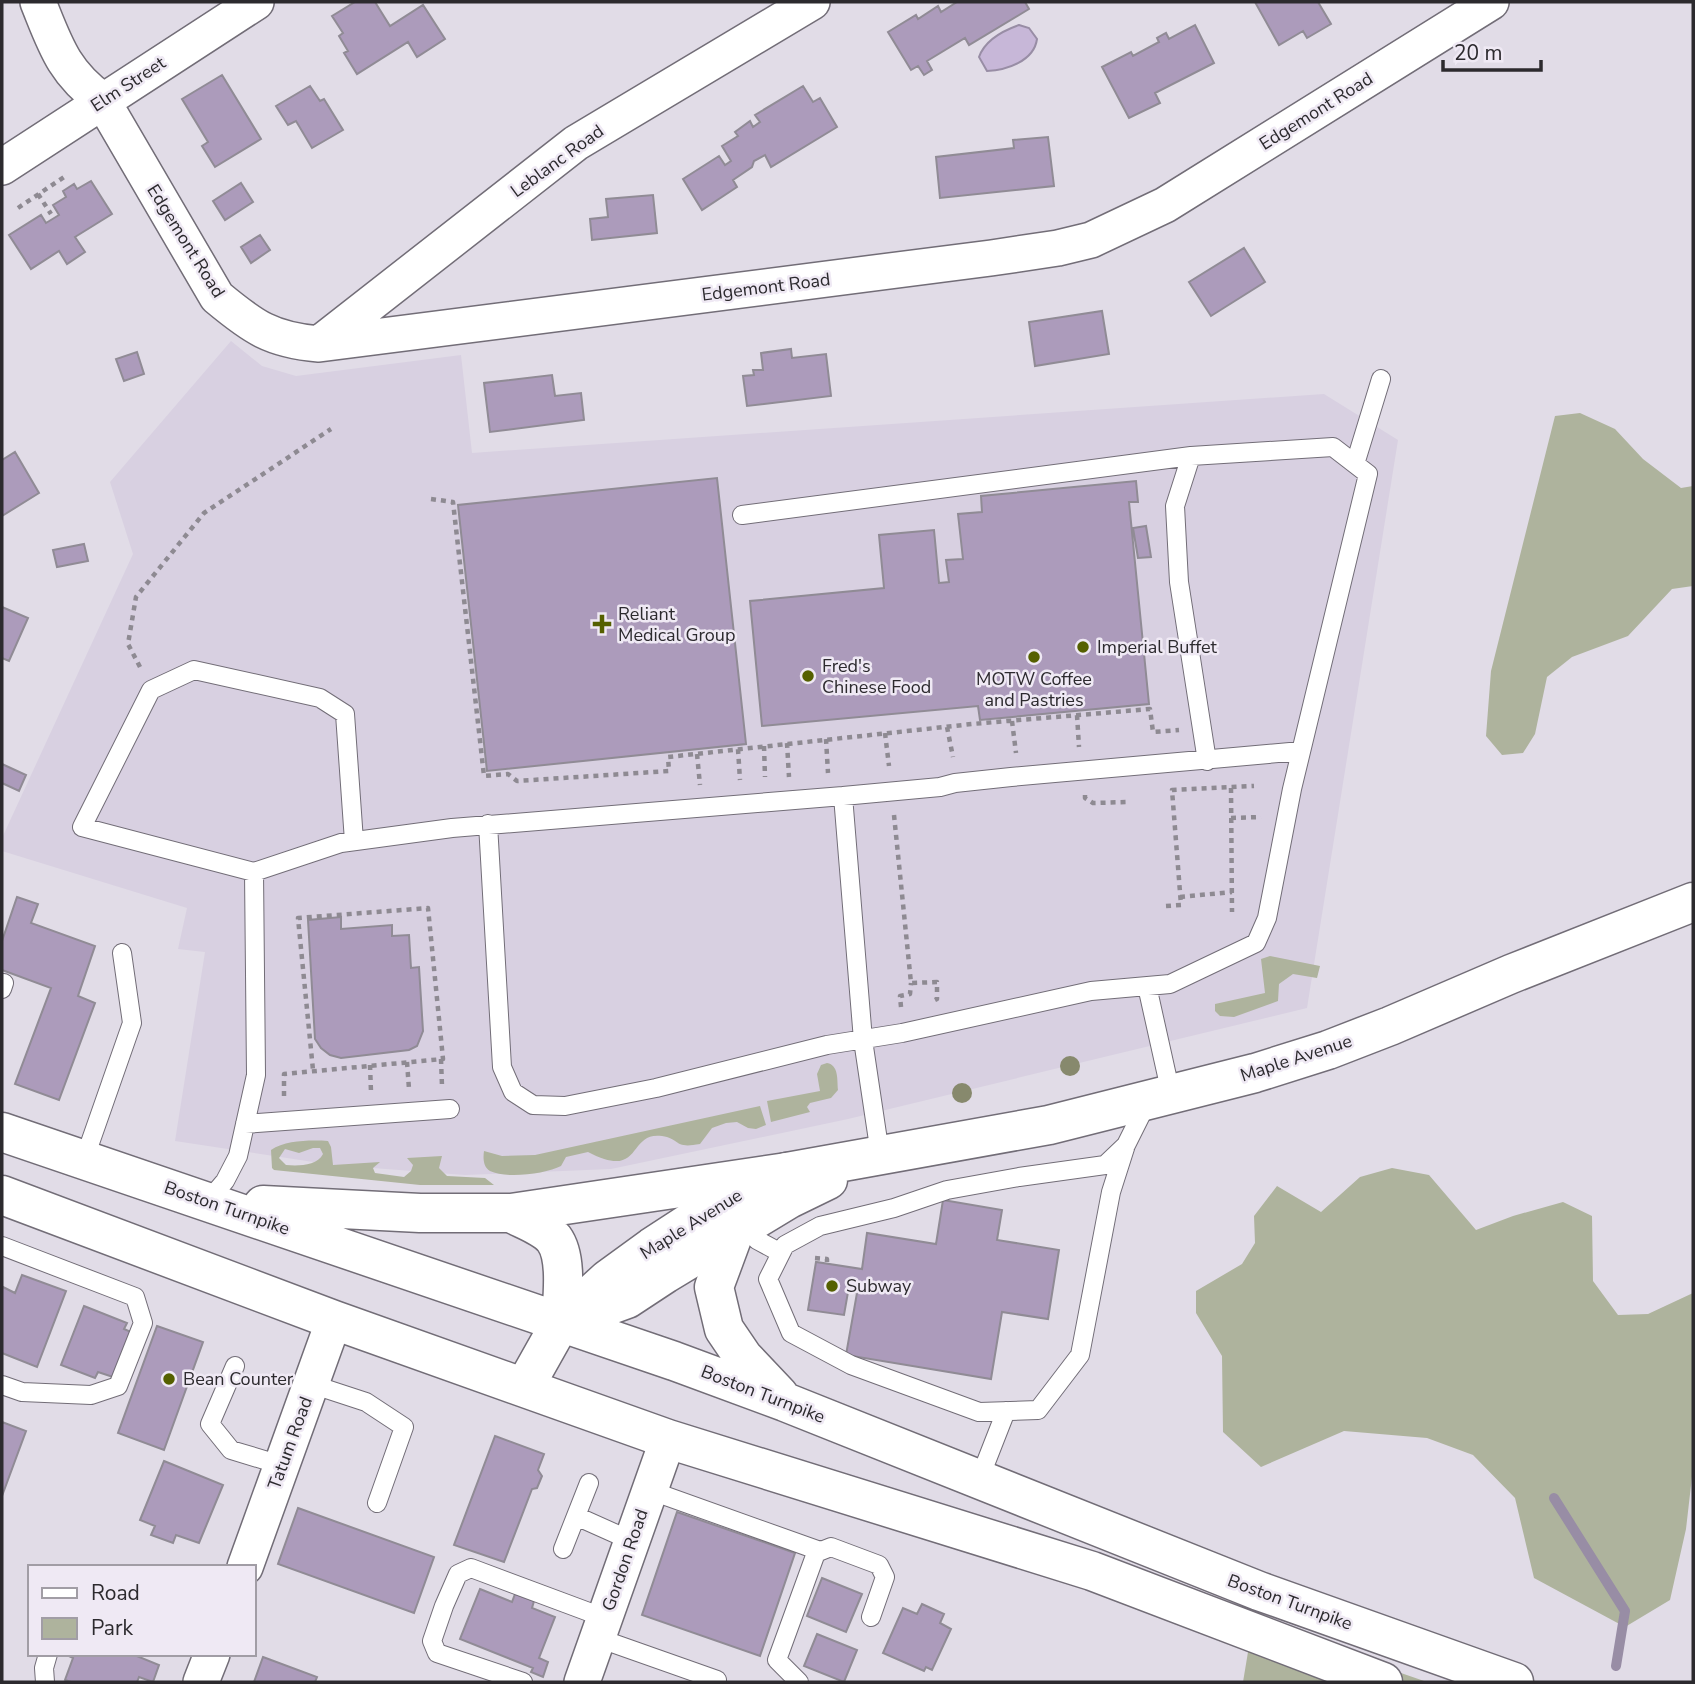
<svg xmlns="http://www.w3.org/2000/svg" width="1695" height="1684" viewBox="0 0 1695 1684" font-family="'Nunito Sans',sans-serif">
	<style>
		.built { fill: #d8d0e1 }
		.green { fill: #aeb39d; fill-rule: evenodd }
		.water { fill: #c7b7d8; stroke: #988da5; stroke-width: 2 }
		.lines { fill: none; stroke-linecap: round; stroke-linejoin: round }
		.stream { stroke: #988da5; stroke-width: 10 }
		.building { fill: #ac9bbb; stroke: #908b95; stroke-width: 2 }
		.lane-casing { stroke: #726d77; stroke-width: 20 }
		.street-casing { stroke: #726d77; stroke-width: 38 }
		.secondary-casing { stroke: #726d77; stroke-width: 41 }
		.highway-casing { stroke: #726d77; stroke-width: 41 }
		.path { stroke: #8e8a92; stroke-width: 4.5; stroke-dasharray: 5 5; stroke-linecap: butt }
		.lane { stroke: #fff; stroke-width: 18 }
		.street { stroke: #fff; stroke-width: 35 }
		.secondary { stroke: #fff; stroke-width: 38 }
		.highway { stroke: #fff; stroke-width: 38 }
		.tree { fill: #87896d }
		.poi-dot { fill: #556000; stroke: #efe9f4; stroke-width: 2.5 }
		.labels { text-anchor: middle; stroke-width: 5; stroke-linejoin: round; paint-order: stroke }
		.street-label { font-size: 18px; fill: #2c2a2e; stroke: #efe9f4 }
		.poi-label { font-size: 18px; fill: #2c2a2e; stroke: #efe9f4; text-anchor: start }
	</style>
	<rect width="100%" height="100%" fill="#e1dce7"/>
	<path class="built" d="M231,341L262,366L296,376L461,355L472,453L1324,394L1398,440L1307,1008L848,1119L611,1169L465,1175L333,1165L175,1141L205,952L178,949L187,908L2,851V838L133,554L110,482Z"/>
	<path class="green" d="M1580,413L1615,429L1643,459L1681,488L1693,486V586L1672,589L1628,636L1572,657L1547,677L1535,734L1523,753L1502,755L1486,736L1491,671L1555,416Z
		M1270,956L1320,966L1317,978L1293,974L1279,984L1278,1001L1234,1017L1220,1016L1215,1011V1004L1265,993L1261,959Z
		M827,1063C839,1065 837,1080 838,1090L831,1098L810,1103L807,1107L810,1112L771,1122L767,1101L820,1091L817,1074L821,1065Z
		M760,1106L766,1125L756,1129L748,1128L737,1122L726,1123L712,1128L700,1144C673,1149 681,1139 662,1136C627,1131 643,1181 588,1152L566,1157L561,1166C546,1174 506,1179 490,1171C483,1167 483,1158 484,1151L502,1156L535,1155Z
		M328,1141L331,1147L333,1165L380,1162L373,1168L375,1173L404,1177L411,1171L413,1165L407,1158L442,1156L439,1168L447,1176L485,1178L494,1185H420L274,1170L272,1168L271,1150C286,1140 311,1140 328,1141ZM313,1148H320L323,1154C317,1166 298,1166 286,1165L279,1158L285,1149L299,1153Z
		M1392,1168L1429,1175L1476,1230L1513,1216L1563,1202L1592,1216L1593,1281L1618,1315L1648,1314L1693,1293V1468L1686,1529L1670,1600L1625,1627L1534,1578L1515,1498L1473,1455L1427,1438L1344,1431L1261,1467L1223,1432L1222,1356L1196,1313V1291L1242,1264L1255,1243L1254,1216L1277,1186L1321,1212L1360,1177Z
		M1253,1622L1427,1682H1243Z"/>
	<path class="water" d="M1019,25L1029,28L1037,39C1034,61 1007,70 987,71L979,57C985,40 1002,31 1019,25Z"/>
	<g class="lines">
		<path class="stream" d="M1554,1498L1625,1611L1616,1666"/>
	</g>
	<path class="building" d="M355,2H375L390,26L423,5L445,39L417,57L408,42L357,74L344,53L348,51L339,36L343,33L332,16Z
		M957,2H1025L1029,9L969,45L965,38L927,61L932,70L924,75L918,66L911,70L888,32L916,15L918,19L938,6L941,12Z
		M1255,2H1318L1331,24L1307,38L1303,31L1279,45Z
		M1195,25L1214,63L1155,93L1160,103L1129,118L1102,67L1131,52L1133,56L1159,42L1157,38L1166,33L1169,39Z
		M222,75L261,139L215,167L202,146L208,142L182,99Z
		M310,86L320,101L324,99L343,130L312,148L296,121L288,125L276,106Z
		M803,86L813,102L820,98L837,127L771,167L765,155L754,161L752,167L733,180L737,187L702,210L683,179L719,156L725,165L731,161L722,146L738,136L735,132L750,121L753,127L760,122L755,115Z
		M1048,137L1054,186L940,198L936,157L1014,148L1013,140Z
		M91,181L112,214L75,237L85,252L67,264L59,251L31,269L9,235L41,215L46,223L59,215L53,205L66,197L63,191L74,184L77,189Z
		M241,183L253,202L225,220L213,201Z
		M653,195L657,233L592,240L590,219L608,217L606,199Z
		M260,235L270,250L251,263L241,247Z
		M1244,248L1265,282L1211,316L1189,282Z
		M1102,311L1109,354L1035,366L1029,322Z
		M791,349L792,358L826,354L831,396L747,406L743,376L754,375L753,370H763L761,353Z
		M137,352L144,374L124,381L116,359Z
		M552,375L555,396L581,393L584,420L490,432L484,383Z
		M15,452L39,493L2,516V460Z
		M717,478L746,744L487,771L458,505Z
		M1136,481L1138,502H1129L1149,704L980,720L978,706L762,726L750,601L884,588L879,535L934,530L939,583L949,582L946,560L963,559L958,514L982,512L981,496Z
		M1146,526L1151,557L1138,558L1133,528Z
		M84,544L88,561L57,567L53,550Z
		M2,607L28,618L9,661L2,658Z
		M2,764L26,775L19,791L2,783Z
		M17,897L38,904L31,923L95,946L78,996L95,1003L59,1100L15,1084L51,988L2,970V941Z
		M341,917V929L392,925V936L409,935L411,968L419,967L423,1031L417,1046L409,1050L341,1058L330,1055L321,1048L315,1039L308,920Z
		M943,1200L1002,1210L997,1240L1059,1250L1048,1319L1002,1312L991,1379L846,1355L857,1293L848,1292L844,1315L808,1310L816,1262L862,1269L867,1233L936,1244Z
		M22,1275L66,1291L37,1367L2,1353V1290L3,1287L15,1293Z
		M84,1306L127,1323L124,1329L131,1332L113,1377L98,1372L95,1378L61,1365Z
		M157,1326L203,1342L164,1450L118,1433Z
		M2,1422L26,1431L2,1496Z
		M495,1436L544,1454L538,1470L542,1476L537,1488L532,1489L504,1562L454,1545Z
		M164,1461L223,1485L199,1543L176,1535L173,1543L151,1535L155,1526L140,1520Z
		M298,1508L434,1557L414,1613L278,1564Z
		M677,1512L795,1553L760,1656L642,1615Z
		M822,1578L862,1594L846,1632L807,1616Z
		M480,1589L512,1602L515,1594L534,1601L532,1608L555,1617L539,1658L548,1662L543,1677L531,1672L533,1668L460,1639Z
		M922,1604L944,1614L940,1623L951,1629L932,1670L926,1667L924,1671L883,1653L903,1608L917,1614Z
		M817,1634L857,1650L844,1682L804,1666Z
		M65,1654H132L159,1665L153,1682L139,1677L137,1682H71L65,1680L73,1658Z
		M263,1657L317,1677L315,1682H254Z"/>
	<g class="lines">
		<defs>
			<path id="lane" d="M1355,464L1381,379
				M742,515L1191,456
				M488,824L502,1067L513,1092L533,1105L565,1106L656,1088L827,1045L902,1033L1091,991L1170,984L1256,943L1267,918L1292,789L1368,474L1333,447L1191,456L1175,506L1179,582L1207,761
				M354,841L345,714L320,698L194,670L151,690L82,827L254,872L341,843L452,828L843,796
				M1147,986L1171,1094
				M2,989L4,983
				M245,1124L450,1109
				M1126,1145L1105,1165L1019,1177L947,1190L894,1208L820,1226L785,1245L768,1279L791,1333L851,1365L979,1412L1038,1410L1080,1355L1111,1192L1126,1145L1147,1103
				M880,1154L863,1040L843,796L940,787L955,783L1011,777L1301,751
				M84,1160L132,1023L122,953
				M208,1201L225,1181L238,1156L256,1075L254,872
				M761,1219L756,1232L757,1240L781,1253
				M2,1246L135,1297L143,1323L118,1386L91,1395L22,1392L2,1385
				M235,1366L210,1424L231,1450L281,1465
				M311,1384L366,1402L404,1427L377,1503
				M979,1480L1006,1411
				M649,1490L820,1551
				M576,1516L632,1541
				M563,1549L589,1483
				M598,1638L717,1680
				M45,1682L44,1668L48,1654
				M523,1682L437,1653L432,1641L444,1606L458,1574L471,1568L605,1618
				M799,1682L777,1660L816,1553L831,1547L879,1565L885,1577L871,1617"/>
			<path id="street" d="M38,2C55,44 63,72 102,100L217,297C253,327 271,340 319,344L991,258L1058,248L1091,240L1165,205L1491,2
				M2,167L256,2
				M319,344L576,143L812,2
				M245,1567L334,1320
				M201,1682L212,1654
				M582,1682L668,1439"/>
			<path id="secondary" d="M575,1318L627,1299L665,1274L789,1199L828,1180
				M525,1386L561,1322L608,1279L652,1247L732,1195L787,1172L1049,1125L1255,1073L1328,1050L1390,1026L1511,974L1693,902"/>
			<path id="highway" d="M2,1132L674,1361L785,1402L1259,1591L1514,1682
				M2,1195L334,1320L668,1439L1092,1571L1383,1682
				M263,1205L420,1213H511L787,1172
				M511,1213C524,1220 545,1227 554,1239C568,1258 562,1299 561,1322
				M734,1233L714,1287L724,1329L743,1357L779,1395"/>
		</defs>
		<use href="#lane" class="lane-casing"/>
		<use href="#street" class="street-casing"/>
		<use href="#secondary" class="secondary-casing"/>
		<use href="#highway" class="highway-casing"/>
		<path class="path" d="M38,194L51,214
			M18,208L67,175
			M431,499L453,502L484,776L508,774L517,781L669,771L668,757L972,724L1150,709L1153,732L1179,730
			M140,667L128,644L136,597L204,513L331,429
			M1077,715L1079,747
			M1012,721L1016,753
			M947,727L953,757
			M885,733L889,766
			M826,739L828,773
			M787,743L789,777
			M764,746L765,777
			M738,749L740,780
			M697,754L700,785
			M1231,788L1232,912
			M1085,795V798L1093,803L1127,802
			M894,815L911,983L937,982V999L935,1000
			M1231,818L1261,817
			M1180,897L1232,892
			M1166,906L1181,905L1172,790L1254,786
			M901,1007L900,996L910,994L911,983
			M441,1059L442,1086
			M407,1062L409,1089
			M370,1065L371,1092
			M284,1096V1074L443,1059L428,908L298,918L313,1070
			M815,1258L827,1259V1264"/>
		<use href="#lane" class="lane"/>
		<use href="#street" class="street"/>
		<use href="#secondary" class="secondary"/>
		<use href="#highway" class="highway"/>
	</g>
	<g class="tree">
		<circle cx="1070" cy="1066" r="10"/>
		<circle cx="962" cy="1093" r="10"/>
	</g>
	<g class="poi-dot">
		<path d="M598.5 613.5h7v7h7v7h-7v7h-7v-7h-7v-7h7z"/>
		<circle cx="1083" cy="647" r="7"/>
		<circle cx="1034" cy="657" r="7"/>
		<circle cx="808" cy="676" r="7"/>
		<circle cx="832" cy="1286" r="7"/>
		<circle cx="169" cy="1379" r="7"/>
	</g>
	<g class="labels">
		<g class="street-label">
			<text transform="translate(128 84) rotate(-33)" y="6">Elm Street</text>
			<text transform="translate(1316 111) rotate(-32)" y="6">Edgemont Road</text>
			<text transform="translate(557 161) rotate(-36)" y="6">Leblanc Road</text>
			<text transform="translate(186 241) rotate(58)" y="6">Edgemont Road</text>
			<text transform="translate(766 287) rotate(-7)" y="6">Edgemont Road</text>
			<text transform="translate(1296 1058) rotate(-18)" y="6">Maple Avenue</text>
			<text transform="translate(227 1208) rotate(19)" y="6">Boston Turnpike</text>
			<text transform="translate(691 1224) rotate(-32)" y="6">Maple Avenue</text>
			<text transform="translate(763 1394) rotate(21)" y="6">Boston Turnpike</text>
			<text transform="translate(290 1443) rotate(-70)" y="6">Tatum Road</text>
			<text transform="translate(625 1560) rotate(-71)" y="6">Gordon Road</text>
			<text transform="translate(1290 1602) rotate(20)" y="6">Boston Turnpike</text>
		</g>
		<g class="poi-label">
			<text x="618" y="620">Reliant<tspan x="618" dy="21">Medical Group</tspan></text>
			<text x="1097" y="653">Imperial Buffet</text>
			<text x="822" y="672">Fred's<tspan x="822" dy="21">Chinese Food</tspan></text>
			<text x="1034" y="685" text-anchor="middle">MOTW Coffee<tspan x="1034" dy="21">and Pastries</tspan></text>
			<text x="846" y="1292">Subway</text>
			<text x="183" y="1385">Bean Counter</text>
		</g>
	</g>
	<rect width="1695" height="1684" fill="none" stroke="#2c2a2e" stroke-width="7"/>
	<rect x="28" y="1565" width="228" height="91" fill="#efe9f4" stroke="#a19da5" stroke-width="2"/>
	<rect x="42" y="1588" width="35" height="10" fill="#ffffff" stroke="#a19da5" stroke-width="2"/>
	<text x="91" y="1600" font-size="21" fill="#2c2a2e">Road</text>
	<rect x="42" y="1618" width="35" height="21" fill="#aeb39d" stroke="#a19da5" stroke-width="2"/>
	<text x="91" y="1635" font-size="21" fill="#2c2a2e">Park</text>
	<path d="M1443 60v10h98v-10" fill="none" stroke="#2c2a2e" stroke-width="3.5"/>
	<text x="1454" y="60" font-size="21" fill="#2c2a2e" stroke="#efe9f4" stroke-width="5" paint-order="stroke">20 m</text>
</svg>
